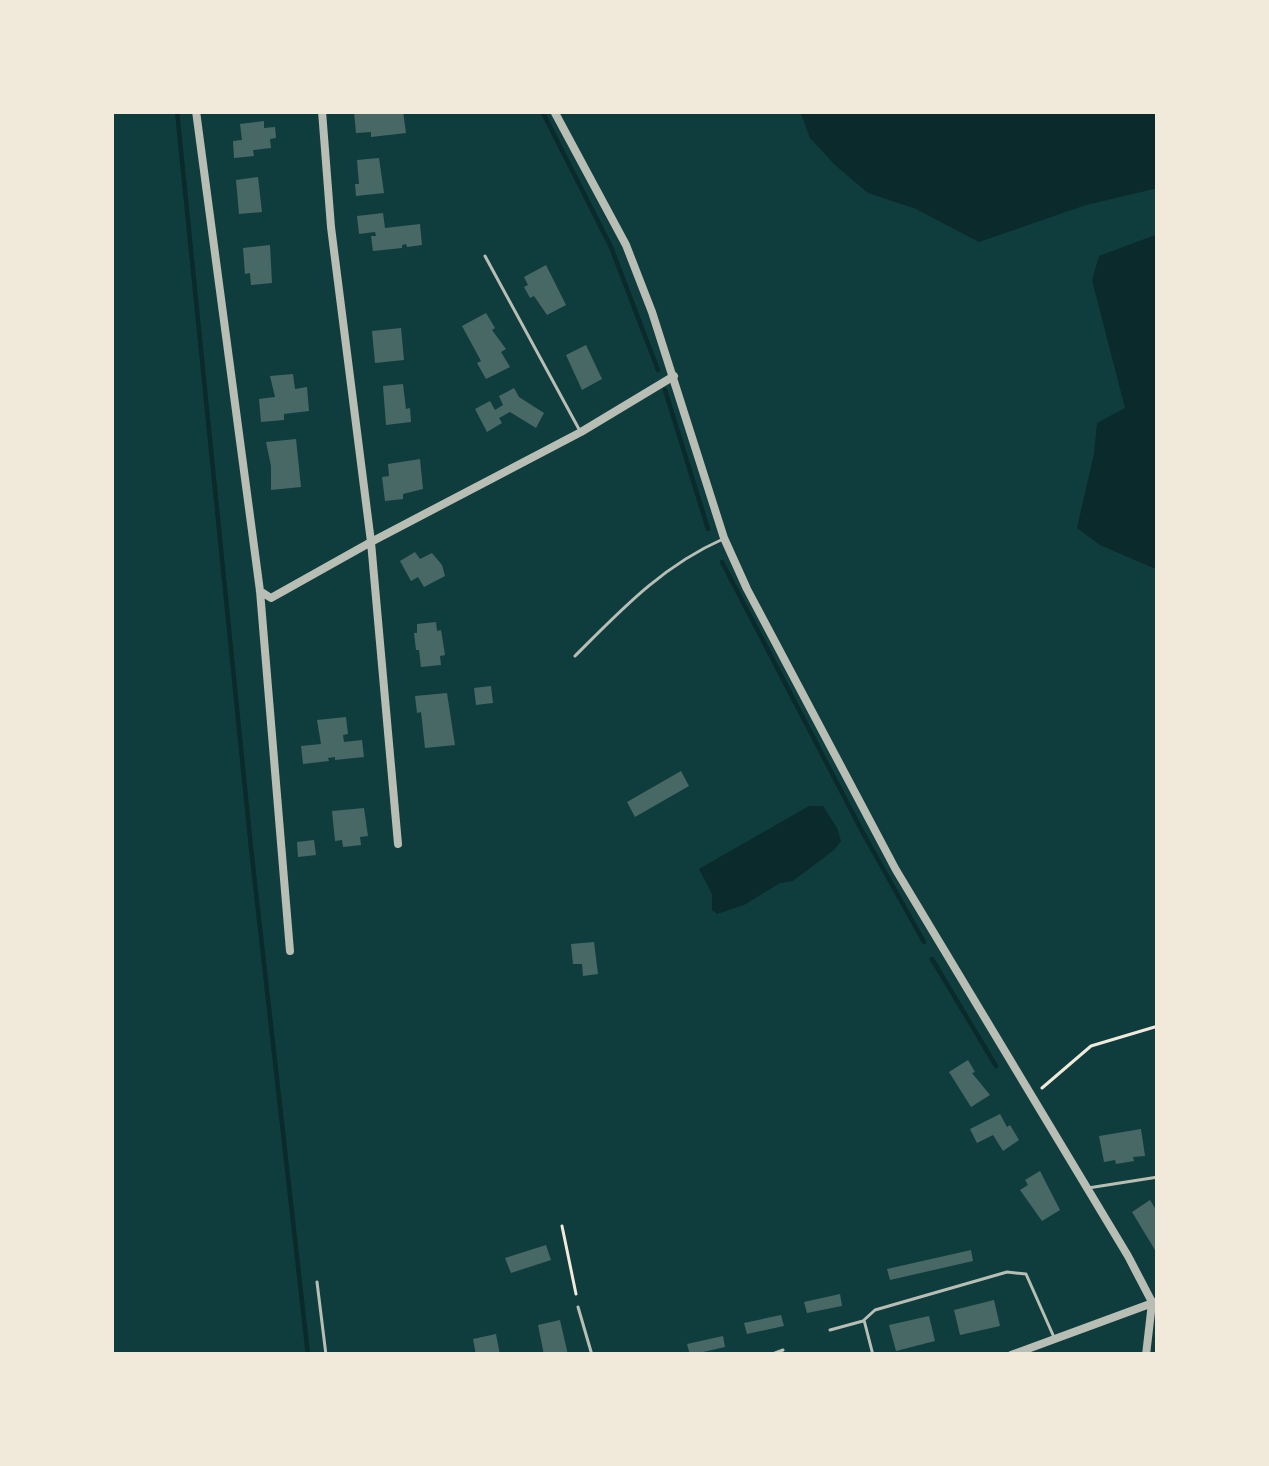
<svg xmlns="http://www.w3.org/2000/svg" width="1269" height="1466" viewBox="0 0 1269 1466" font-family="Barlow,sans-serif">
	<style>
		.water { fill: #0a2a2b }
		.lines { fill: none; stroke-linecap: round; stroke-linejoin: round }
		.stream { stroke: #0a2a2b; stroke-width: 4.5 }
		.building { fill: #486865 }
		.path { stroke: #f1e9da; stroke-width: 3 }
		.service { stroke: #b8beb3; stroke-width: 3 }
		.minor { stroke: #b8beb3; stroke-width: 8 }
	</style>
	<rect width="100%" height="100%" fill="#0f3d3e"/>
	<path class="water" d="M800,111H1158V188L1086,205L979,242L916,209L868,193L835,165L810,138Z
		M1158,234V570L1100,545L1077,528L1094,454L1097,423L1125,408L1092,280L1099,256Z
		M809,806H823L837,828L841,841L834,850L793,881L780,883L744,905L717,914L712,910V894L699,869Z"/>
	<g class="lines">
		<path class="stream" d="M177,111L251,848L308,1355
			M542,111L611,247L658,370
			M665,390L708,529
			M722,562L862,831L924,942
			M932,959L996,1066"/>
	</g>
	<path class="building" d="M354,111H403L406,133L371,137V132L356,133Z
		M264,121V128L275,127L276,138L270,139L271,148L253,150L254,156L234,158L233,141L242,140L240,124Z
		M379,158L384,193L356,196L355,184H359L357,160Z
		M258,177L262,212L239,214L236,180Z
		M383,213L385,228L420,224L422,245L407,247L406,244L402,245V248L373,251L371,236H376L375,232L359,234L357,216Z
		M270,245L272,283L251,285L250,273L245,274L243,248Z
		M546,265L566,305L547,315L534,296L530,298L524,287L528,285L524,277Z
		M486,313L495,328L492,330L506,349L501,352L510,367L486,379L477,363L481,361L462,326Z
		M401,328L404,360L375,363L372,331Z
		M586,345L602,379L582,390L566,355Z
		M293,374L295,389L307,387L309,411L284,414V420L261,422L259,399L275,397L270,376Z
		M403,384L406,409L410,408L411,422L386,425L383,386Z
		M514,388L519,397L544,413L536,428L510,412L499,418L502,423L487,432L475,409L490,401L495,410L503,405L499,396Z
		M296,439L301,487L271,490V466L266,442Z
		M420,459L423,489L403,494V499L385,501L382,477L389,476L388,464Z
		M415,552L420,559L432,553L442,565L445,576L424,587L418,577L411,581L400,561Z
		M436,622L437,631L441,630L445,655L440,656L441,665L421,667L419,650H416L414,633H417V624Z
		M491,686L493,703L476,705L474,688Z
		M447,693L455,745L425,748L421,712L417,713L415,696Z
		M346,717L348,734L343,735L344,742L362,740L364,757L335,760V757L328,758L329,761L303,764L301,746L321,744L317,720Z
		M681,771L689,786L635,817L627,802Z
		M364,808L368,836L360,837L361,845L343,847L342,840L335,841L332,811Z
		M314,840L316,855L298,857L297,842Z
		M594,942L598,974L583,976L582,964H573L571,944Z
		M968,1060L975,1072L972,1073L990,1095L971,1107L949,1072Z
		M1000,1114L1007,1127L1010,1125L1019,1140L1003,1151L993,1135L977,1143L970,1129Z
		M1141,1129L1145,1156L1133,1157L1134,1161L1116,1164L1115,1160L1104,1162L1099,1136Z
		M1040,1171L1060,1210L1042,1221L1020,1190L1028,1185L1025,1180Z
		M1150,1200L1158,1213V1255L1132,1212Z
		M546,1245L551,1260L511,1273L505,1258Z
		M971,1250L973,1261L890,1280L887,1269Z
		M840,1294L842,1306L807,1313L804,1302Z
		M994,1300L1000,1326L960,1335L954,1310Z
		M781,1315L784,1326L747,1334L744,1323Z
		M929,1316L935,1341L896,1351L889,1325Z
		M560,1320L568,1355H544L538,1325Z
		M496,1334L500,1355H476L473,1339Z
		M723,1336L725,1347L690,1355L687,1344Z"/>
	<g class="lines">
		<path class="path" d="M1042,1088L1091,1046L1158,1026
			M562,1226L576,1294"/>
		<path class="service" d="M485,256L580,431
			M575,656C621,610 662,566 723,539
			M1088,1188L1158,1177
			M317,1282L326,1355
			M578,1307L592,1355
			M830,1330L863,1321
			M770,1355L783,1350
			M873,1355L864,1320L875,1310L1007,1272L1026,1274L1053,1335"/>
		<path class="minor" d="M196,111L260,591L290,951
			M322,111L331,227L371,542L398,844
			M554,111L626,245L652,312L724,538L747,589L896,870L1128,1256L1152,1302
			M260,591L271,598L371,542L581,432L674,376
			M1011,1355L1158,1301
			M1146,1355L1152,1303"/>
	</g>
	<rect width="1269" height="1466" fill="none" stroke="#f1e9da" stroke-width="228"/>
</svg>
